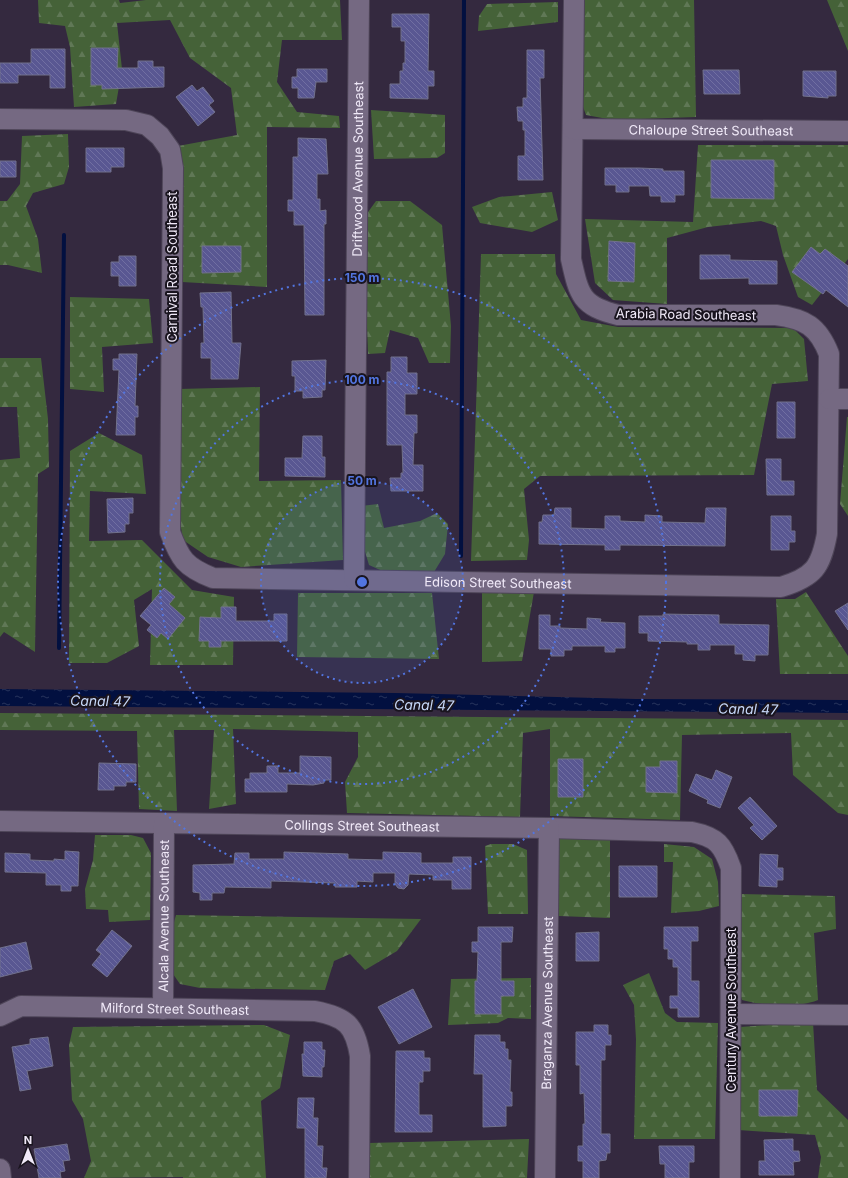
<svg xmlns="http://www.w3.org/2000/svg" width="848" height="1178" viewBox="0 0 848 1178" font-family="Inter,sans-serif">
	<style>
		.forest { fill: url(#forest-firs) }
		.water { fill: url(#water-ripples) }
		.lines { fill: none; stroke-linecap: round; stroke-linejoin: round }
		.stream { stroke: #021040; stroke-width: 4 }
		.building { fill: url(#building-back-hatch); stroke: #71718c }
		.minor-casing { stroke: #4e4558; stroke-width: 22 }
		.minor { stroke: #756982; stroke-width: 20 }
		.ring { fill: none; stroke: #5275e0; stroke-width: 2; stroke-dasharray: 2 4 }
		.labels { text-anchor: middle; stroke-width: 4; stroke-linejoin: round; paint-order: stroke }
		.street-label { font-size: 13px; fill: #f0e9f8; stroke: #19141e }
		.water-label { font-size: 14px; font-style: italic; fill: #c6d7f8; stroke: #19141e }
		.centre { fill: #5275e0; stroke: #19141e; stroke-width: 2 }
		.ring-label { font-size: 12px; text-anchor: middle; font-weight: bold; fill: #5275e0; stroke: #19141e; stroke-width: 4; stroke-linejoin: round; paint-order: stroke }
	</style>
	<defs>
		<pattern id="forest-firs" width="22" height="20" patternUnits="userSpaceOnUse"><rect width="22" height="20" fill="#456238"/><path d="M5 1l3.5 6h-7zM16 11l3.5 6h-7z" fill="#607856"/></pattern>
		<pattern id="water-ripples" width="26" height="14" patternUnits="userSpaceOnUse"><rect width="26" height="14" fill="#021040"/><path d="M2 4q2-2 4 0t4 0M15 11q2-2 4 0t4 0" fill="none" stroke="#27335c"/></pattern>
		<pattern id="building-back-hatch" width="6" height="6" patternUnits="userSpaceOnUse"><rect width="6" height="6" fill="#595792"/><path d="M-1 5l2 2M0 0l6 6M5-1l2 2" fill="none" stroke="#716fa2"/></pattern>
	</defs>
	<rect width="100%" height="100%" fill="#34293f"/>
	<path class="forest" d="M38,0H119L120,3L146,0H340L342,40H282L277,82L297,112L339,116L340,128L267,127V287L182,282L178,146L237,135L231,88L190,58L170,20L117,23L122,69L116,104L74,107L70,47L65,26L39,23Z
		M581,0H694L696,117L613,120L586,115L582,104Z
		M827,0H848V62V51Z
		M558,2V22L478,31L479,16L487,4Z
		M371,110L445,115V153L437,158L374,159Z
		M68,134L69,167L64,184L33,193L26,206L38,239L42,273L8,265H0V201H7L20,184L22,136Z
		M698,145H848V259L812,305L798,297L783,255L776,226L761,221L708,227L667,238V304L613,300L595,283L585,219L693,222Z
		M552,192L558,220L532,232L480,223L472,207L499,197Z
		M376,201H410L442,225L451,326L450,363H429L418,338L390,330L385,353L368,354L363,219Z
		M481,254H555L556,274L581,320L618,327L793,328L804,339L808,381L772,384L754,475L540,476L524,489L529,540L527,560L471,561Z
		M70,297L149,299L153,343L102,347L104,392L70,389Z
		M0,358H41L48,419L49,467L38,474L35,652L4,632L0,637V460L20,458L17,407H0Z
		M260,387L259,481L341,480L343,560L241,567L208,557L183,540L178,509L179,389Z
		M847,417H848V516L840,504Z
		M99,433L142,455L146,494L90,491L89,541L142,540L192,590L234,597L233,665H150L152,589L134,600L139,646L107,663H69L70,451Z
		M378,504L384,528L420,521L437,513L448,524L445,554L434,572L389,574L369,565L363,545L361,506Z
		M534,592L522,661L482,662V593Z
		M806,592L848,656V674H780L776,599H795Z
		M298,593H432L439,659L297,657Z
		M0,713L848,720V815L838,813L793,775L791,733L682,735L680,820L550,816V729L523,733L520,817L347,813L345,782L358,757V732L233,729L236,804L209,809L214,730H174L177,811L139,809L137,731L0,730Z
		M95,835H131L143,838L151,853L150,920L109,922L108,910L86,909L85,889L93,860Z
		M557,839H610V918L559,916Z
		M491,844H513L527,850L528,914H488L485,846Z
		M664,844L694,847L712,859L718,882L719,906L699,911L671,913L673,862H664Z
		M739,894L835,896L836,929L814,933L818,1000C795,1009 766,1006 742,1000L738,989Z
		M176,915L421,919L397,951L365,970L350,954L334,961L325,990L200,988L180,984L173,974L172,929Z
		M649,973L665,1013L677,1022L718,1023L715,1139H634L636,1039L634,1005L623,985Z
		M531,978V1019L508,1018L498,1023L448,1025L451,979Z
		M813,1022L817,1090L848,1120V1178H818L821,1157L815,1135L738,1130L740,1027Z
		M264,1025L290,1035L280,1088L261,1101L266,1178H183V1177L84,1178L91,1161L83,1119L72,1100L69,1045L73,1027Z
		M529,1139L527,1178H368V1143Z"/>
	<path class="water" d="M0,689L396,693L636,699L848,700V713L0,706Z"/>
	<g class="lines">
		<path class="stream" d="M461,556L464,0
			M59,648L64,235"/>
	</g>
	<path class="building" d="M392,14H429L428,71H434V86H428V99L390,98V84H400V71H403V63H405V41H401V27H392Z
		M91,48H118L117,68H138V61H153V67H164V87L102,89V85H91Z
		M31,49H65V88H50V75H18V83H0V63H31Z
		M527,50H544V78H540L543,180H518V156H525V130H523V121H518L517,107H523V98H527Z
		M297,69H327V82H316L314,98H298V88H292V77H297Z
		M703,70H739L740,94H704Z
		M803,71H836V96H828V98L803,96Z
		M192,85L197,91L203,87L214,101L209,105L215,112L198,126L176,97Z
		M298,138L326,139L328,174H317V199H320V211L326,210V224H324V315H305L304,225H294V211H288V200H293V157H298Z
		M86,148H124V167H111V172H86Z
		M711,160H774V199L711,198Z
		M0,161H16V177H0Z
		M605,168H639L663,169V171H684V195H675V202H661V196H650L649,186H629V192H616V185H605Z
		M609,241L635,243L634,282L608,281Z
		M202,246H241V272L202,273Z
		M811,247L820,254L825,249L848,266V307L826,290L823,294L792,272Z
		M700,255H730V260L777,261V284H749V278L700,279Z
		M119,256H136V286H119V276H111V262H119Z
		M231,292L232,343H241L238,379H211V358H201V343H204L203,307H201L200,293Z
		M119,354H137L135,406H138V417H135V435H116L119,370H113V359H119Z
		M391,357H407V373H417V394H405V415H417V433H414L413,465H423V491H391L390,478H401V473H403L402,445H387V372H391Z
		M326,360L325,390H322V397L303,398V391H295V376H292V361Z
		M777,402H795V438H777Z
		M303,436H322V457H325V477L285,476V458H302Z
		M766,459H781V481H794V495H767Z
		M133,498V513H129V524H125V532L108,533L107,499Z
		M555,508H571V528L605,529V516H620V521L645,522V515L662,516V522L705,523L706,508H726L725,546L620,545V550H605V545L539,544V522H542L543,515H554Z
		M771,516H791V531H795V542H789V550H771Z
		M164,588L175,597L169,604L185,618L168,639L161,633L157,638L147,630L151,625L140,616Z
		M848,603V630L835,611Z
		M221,607H236V621H274V614H287V641H221V647H209V641H199L200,617L221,618Z
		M663,614L719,615V624L769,625L768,655H755V661L743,660V654H735V645H710V650H698V644H687V642L648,641V633H639V616H663Z
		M539,615H550V626H560V628L587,629V618L601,619L600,622L625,623V648H615V652H605V646H572V650H564V656H551V649H539Z
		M300,756L331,757V780H324V783L313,785L287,784V792H245V779H250V773H267V766H278V773H300Z
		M558,759H583V797H558Z
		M660,761H677V793L646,792V767H660Z
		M99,763L136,764V782H126V786H114V790H98Z
		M716,770L732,777L720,808L707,803L708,800L689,791L696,774L712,780Z
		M750,797L777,826L762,840L750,828L754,825L738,808Z
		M65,851L79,852L78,886H71V891H61V885H46V873L5,872V853L30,854V860L54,861V859L65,860Z
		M284,852L348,854V859L383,860V852L421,853V863H453V857H471V889H452V880H433V875L409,874L408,885L404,889L398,888L395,884V873H373V882L357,881V887H335V883L271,881V888L225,887L224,893H212V900H200V893L193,892V865L234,864L235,853H249V859H284Z
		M760,854L778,855L777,868H783V880H777V887L759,886Z
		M619,866H657V897H619Z
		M478,927H513L512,942H501V981H514V996H501V1014H475V981H477L478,952H472V942H478Z
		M664,927H698V941H691V981H699V1017H678V1008H670V996H678V967H673V959H668V949H664Z
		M112,930L132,946L107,977L92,965L101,954L96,950Z
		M599,932V961H576V933Z
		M26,942L32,969L0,977V948Z
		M413,989L432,1027L399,1044L378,1007Z
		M594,1025H608V1035H611V1045H605V1060H601V1134H610V1153H607L606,1160L599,1161V1178H583V1161H578V1146H583V1124H585L584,1093L580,1094V1065H576V1032H594Z
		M475,1035H500V1042H505V1049H508V1060H511L510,1092H512V1106H506V1126L483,1127V1074H474Z
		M48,1037L53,1066L27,1071L31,1089L20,1091L12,1047L30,1044V1039Z
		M304,1042H322V1050H325L324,1067H322V1077L303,1076L302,1054H304Z
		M396,1051H424V1058H430V1071H423V1082H419V1115H432V1132H395Z
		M759,1090H798L797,1116H759Z
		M298,1098H314L313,1118H318L317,1146H323L322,1168H327L326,1178H305V1128H297Z
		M793,1139V1151H799L800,1161L793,1162L794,1175H759V1161H765L764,1140Z
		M67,1144L70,1160L63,1161L65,1171L60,1172L61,1178H39L34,1149Z
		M659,1146H694V1162H689V1178H665V1164H660Z"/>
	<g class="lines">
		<defs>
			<g id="minor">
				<path id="s1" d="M0,119L126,120L147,125L160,136L170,150L173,168L170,532C180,559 185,567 213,578L781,587C814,577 821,567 827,534L829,354C818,326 805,319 776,315H618C581,306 579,295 571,259L574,0"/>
				<path id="s2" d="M573,129L848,131"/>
				<path d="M829,399H848"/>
				<path id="s3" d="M354,579L359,0"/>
				<path id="s4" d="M0,821L549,828L692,832C717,837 723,845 731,868L730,1178"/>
				<path id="s5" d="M163,1009L164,824"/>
				<path d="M731,1014L848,1015"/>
				<path id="s6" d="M0,1016L21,1006L315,1011C346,1017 355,1025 360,1056L359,1178"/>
				<path d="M0,1169L1,1178"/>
				<path id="s7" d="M545,1178L549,828"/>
			</g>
		</defs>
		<use href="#minor" class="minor-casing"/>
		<use href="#minor" class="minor"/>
	</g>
	<circle cx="362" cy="582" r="101" fill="#5275e0" fill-opacity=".12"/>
	<g class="ring">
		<circle cx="362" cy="582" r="101"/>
		<circle cx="362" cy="582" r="202"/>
		<circle cx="362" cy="582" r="304"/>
	</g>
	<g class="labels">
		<g class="street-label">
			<text dy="5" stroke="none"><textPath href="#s2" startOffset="138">Chaloupe Street Southeast</textPath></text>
			<text dy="5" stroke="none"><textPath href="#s3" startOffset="410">Driftwood Avenue Southeast</textPath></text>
			<text transform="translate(172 267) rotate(-90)" y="5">Carnival Road Southeast</text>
			<text transform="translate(686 314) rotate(1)" y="5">Arabia Road Southeast</text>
			<text dy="5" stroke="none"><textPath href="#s1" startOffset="915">Edison Street Southeast</textPath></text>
			<text dy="5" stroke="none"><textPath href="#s4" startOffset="362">Collings Street Southeast</textPath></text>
			<text dy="5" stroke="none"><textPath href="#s5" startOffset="93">Alcala Avenue Southeast</textPath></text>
			<text dy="5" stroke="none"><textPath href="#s7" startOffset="175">Braganza Avenue Southeast</textPath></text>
			<text dy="5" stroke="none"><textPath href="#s6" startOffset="177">Milford Street Southeast</textPath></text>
			<text transform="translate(731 1010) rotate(-90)" y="5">Century Avenue Southeast</text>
		</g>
		<g class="water-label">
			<text transform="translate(100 701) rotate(1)" y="5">Canal 47</text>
			<text transform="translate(424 705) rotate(1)" y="5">Canal 47</text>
			<text transform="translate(748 709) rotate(1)" y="5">Canal 47</text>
		</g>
	</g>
	<circle cx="362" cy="582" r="6" class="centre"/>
	<g class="ring-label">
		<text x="362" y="282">150 m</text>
		<text x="362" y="384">100 m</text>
		<text x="362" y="485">50 m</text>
	</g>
	<g transform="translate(28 1150)" stroke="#19141e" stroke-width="3" paint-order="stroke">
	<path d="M0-3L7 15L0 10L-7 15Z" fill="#f0e9f8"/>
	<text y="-6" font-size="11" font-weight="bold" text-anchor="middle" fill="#f0e9f8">N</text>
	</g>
</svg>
